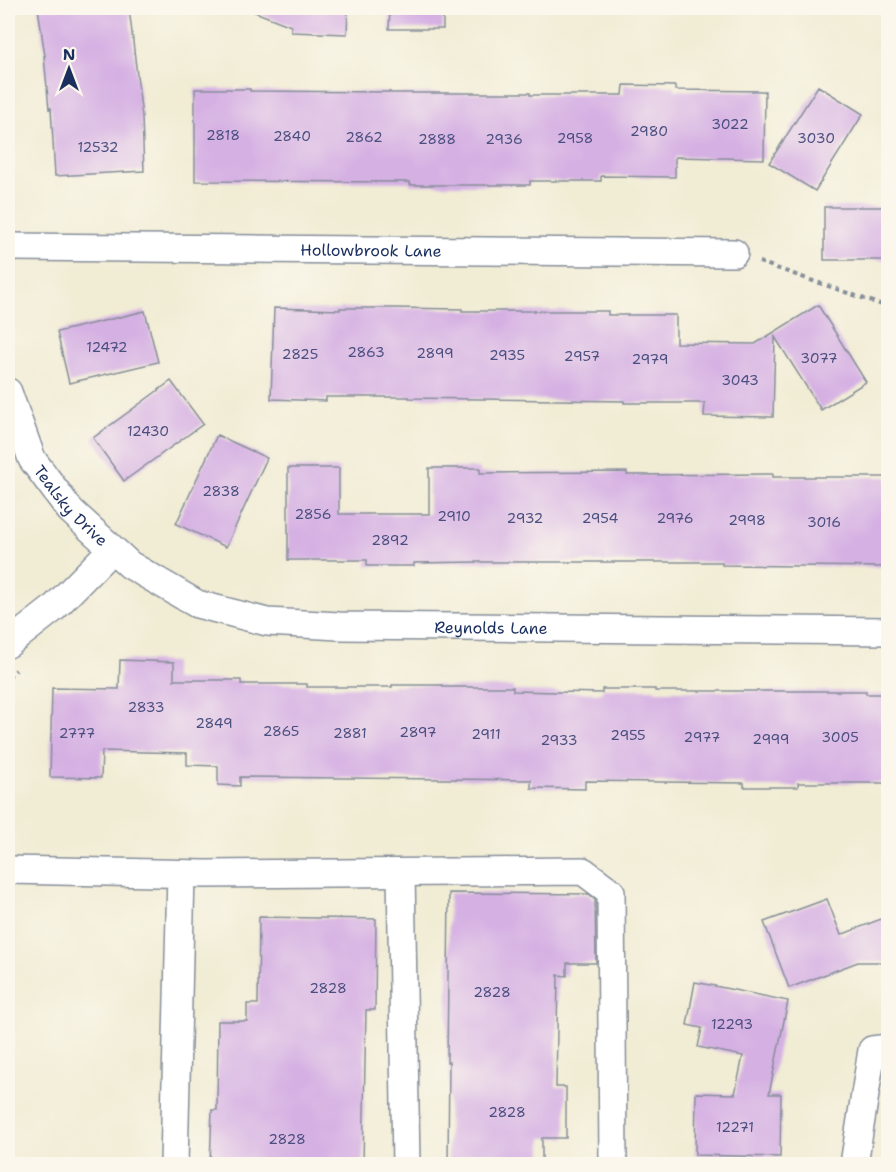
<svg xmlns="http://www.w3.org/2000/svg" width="896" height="1172" viewBox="0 0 896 1172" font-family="'Shantell Sans',sans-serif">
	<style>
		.building { fill: #d5b0e3 }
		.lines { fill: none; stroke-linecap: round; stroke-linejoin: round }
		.street-casing { stroke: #868e99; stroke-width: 30 }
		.path { stroke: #868e99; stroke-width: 4; stroke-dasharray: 4.5 4.5; stroke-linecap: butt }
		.street { stroke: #fff; stroke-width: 27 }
		.labels { text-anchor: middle; stroke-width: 6; stroke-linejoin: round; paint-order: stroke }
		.number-label { font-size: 14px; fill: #4a4f7f }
		.street-label { font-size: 16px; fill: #1b2f5e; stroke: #fbf7ec }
	</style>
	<rect width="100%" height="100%" fill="#fbf7ec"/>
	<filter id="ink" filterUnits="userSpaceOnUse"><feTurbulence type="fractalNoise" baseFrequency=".0167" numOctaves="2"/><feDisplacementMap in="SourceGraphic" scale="12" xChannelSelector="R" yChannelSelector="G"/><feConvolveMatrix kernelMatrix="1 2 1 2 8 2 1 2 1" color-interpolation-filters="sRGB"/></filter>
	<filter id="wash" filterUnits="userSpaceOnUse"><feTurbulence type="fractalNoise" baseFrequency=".008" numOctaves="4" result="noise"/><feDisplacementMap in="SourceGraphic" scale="24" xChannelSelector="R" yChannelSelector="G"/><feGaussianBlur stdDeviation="1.35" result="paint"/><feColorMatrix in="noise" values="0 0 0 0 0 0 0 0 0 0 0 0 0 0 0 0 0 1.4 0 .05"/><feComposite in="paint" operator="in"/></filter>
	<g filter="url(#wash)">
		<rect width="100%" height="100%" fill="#f1ecd4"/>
		<g id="blocks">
			<path class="building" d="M38,8H129L142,117L144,171L55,176L51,108L49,109L44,56H45Z
				M247,8H348L347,34L291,32V26L247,9Z
				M390,8H443V29H389Z
				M624,85L675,86V90L765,91L764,159L675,157V177L601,176V181H530V185H410V182L195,181V89H250V91L390,92V93H530V95H623Z
				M818,86L863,114L815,191L769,163Z
				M824,207H888V260H824Z
				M818,305L866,382L821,410L775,337L773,417L704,416L705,403H624V401L409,398V397H326V401L271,399L274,308L340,310V308H392L462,309V311H608V315H676V343L755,344Z
				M145,311L158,362L69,383L57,332Z
				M171,381L203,424L124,481L93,438Z
				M217,435L267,458L226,547L176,524Z
				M288,468H339V514H429V468H480V473L627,472V475L773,474V477H888V567L722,565V562H480L414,563V566H367V560H288Z
				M120,660L174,662V680H241V684H307V687H392V685H443V687H513V691L602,693V689H655V691H866V694H888V783H798V787H744V783L585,781V789L531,788V780L240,777V786L218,785V766L187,765V753L102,751L101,778L50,777L52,688L119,689Z
				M449,893L588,894L595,900L596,963H567V976L558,975L556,1087H566V1138H542V1164H448L449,1062H447Z
				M827,899L841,935L888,916V962H858L789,988L764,922Z
				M259,917L376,919L375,1010H366L363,1164H210L212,1110H217L218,1021H247V1004H258Z
				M695,982L788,1001L769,1094H781L780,1157L695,1155L696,1093L735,1094L743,1056L698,1047L702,1028L687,1025Z"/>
		</g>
	</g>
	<g filter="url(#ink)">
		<use href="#blocks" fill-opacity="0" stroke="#868e99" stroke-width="1.5"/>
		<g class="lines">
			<defs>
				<g id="street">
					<path id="s1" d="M8,247L734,253"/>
					<path id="s2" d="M8,392L32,459L70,510L130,565L197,604L267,622L339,626L888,631"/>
					<path d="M8,644L54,608L112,549"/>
					<path d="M8,870L206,874L583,871L611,892L613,1164"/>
					<path d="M401,873L406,1164"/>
					<path d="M174,1164L181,874"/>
					<path d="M854,1164L872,1050L888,1048"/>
				</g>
			</defs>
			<use href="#street" class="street-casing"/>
			<path class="path" d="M759,262L888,307
				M8,677L16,670"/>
			<use href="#street" class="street"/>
		</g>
	</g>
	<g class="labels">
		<g class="number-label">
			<text x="730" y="129">3022</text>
			<text x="649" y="136">2980</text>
			<text x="223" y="140">2818</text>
			<text x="292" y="141">2840</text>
			<text x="364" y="142">2862</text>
			<text x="575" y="143">2958</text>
			<text x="816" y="143">3030</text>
			<text x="437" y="144">2888</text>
			<text x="504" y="144">2936</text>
			<text x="98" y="152">12532</text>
			<text x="107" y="352">12472</text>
			<text x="366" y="357">2863</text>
			<text x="435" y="358">2899</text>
			<text x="300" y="359">2825</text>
			<text x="507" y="360">2935</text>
			<text x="582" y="361">2957</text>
			<text x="819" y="363">3077</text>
			<text x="650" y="364">2979</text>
			<text x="740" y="385">3043</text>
			<text x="148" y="436">12430</text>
			<text x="221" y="496">2838</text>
			<text x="313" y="519">2856</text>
			<text x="454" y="521">2910</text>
			<text x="525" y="523">2932</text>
			<text x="600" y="523">2954</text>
			<text x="675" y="523">2976</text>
			<text x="747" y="525">2998</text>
			<text x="824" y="527">3016</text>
			<text x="390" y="545">2892</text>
			<text x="146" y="712">2833</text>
			<text x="214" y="728">2849</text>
			<text x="281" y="736">2865</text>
			<text x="418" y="737">2897</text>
			<text x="77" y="738">2777</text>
			<text x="350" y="738">2881</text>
			<text x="486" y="739">2911</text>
			<text x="628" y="740">2955</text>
			<text x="702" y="742">2977</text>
			<text x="840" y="742">3005</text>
			<text x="771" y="744">2999</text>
			<text x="559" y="745">2933</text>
			<text x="328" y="993">2828</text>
			<text x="492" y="997">2828</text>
			<text x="732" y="1029">12293</text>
			<text x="507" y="1117">2828</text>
			<text x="735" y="1132">12271</text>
			<text x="287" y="1144">2828</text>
		</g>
		<g class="street-label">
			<text dy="6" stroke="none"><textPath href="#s1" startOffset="363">Hollowbrook Lane</textPath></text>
			<text dy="6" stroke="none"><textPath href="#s2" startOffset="132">Tealsky Drive</textPath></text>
			<text dy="6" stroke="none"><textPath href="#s2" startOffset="590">Reynolds Lane</textPath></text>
		</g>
	</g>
	<rect width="896" height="1172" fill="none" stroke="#fbf7ec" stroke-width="30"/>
	<g transform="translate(69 69)" stroke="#fbf7ec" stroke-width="4.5" paint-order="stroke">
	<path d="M0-4.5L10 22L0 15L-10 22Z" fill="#1b2f5e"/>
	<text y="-9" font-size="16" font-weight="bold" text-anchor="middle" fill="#1b2f5e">N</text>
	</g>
</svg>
